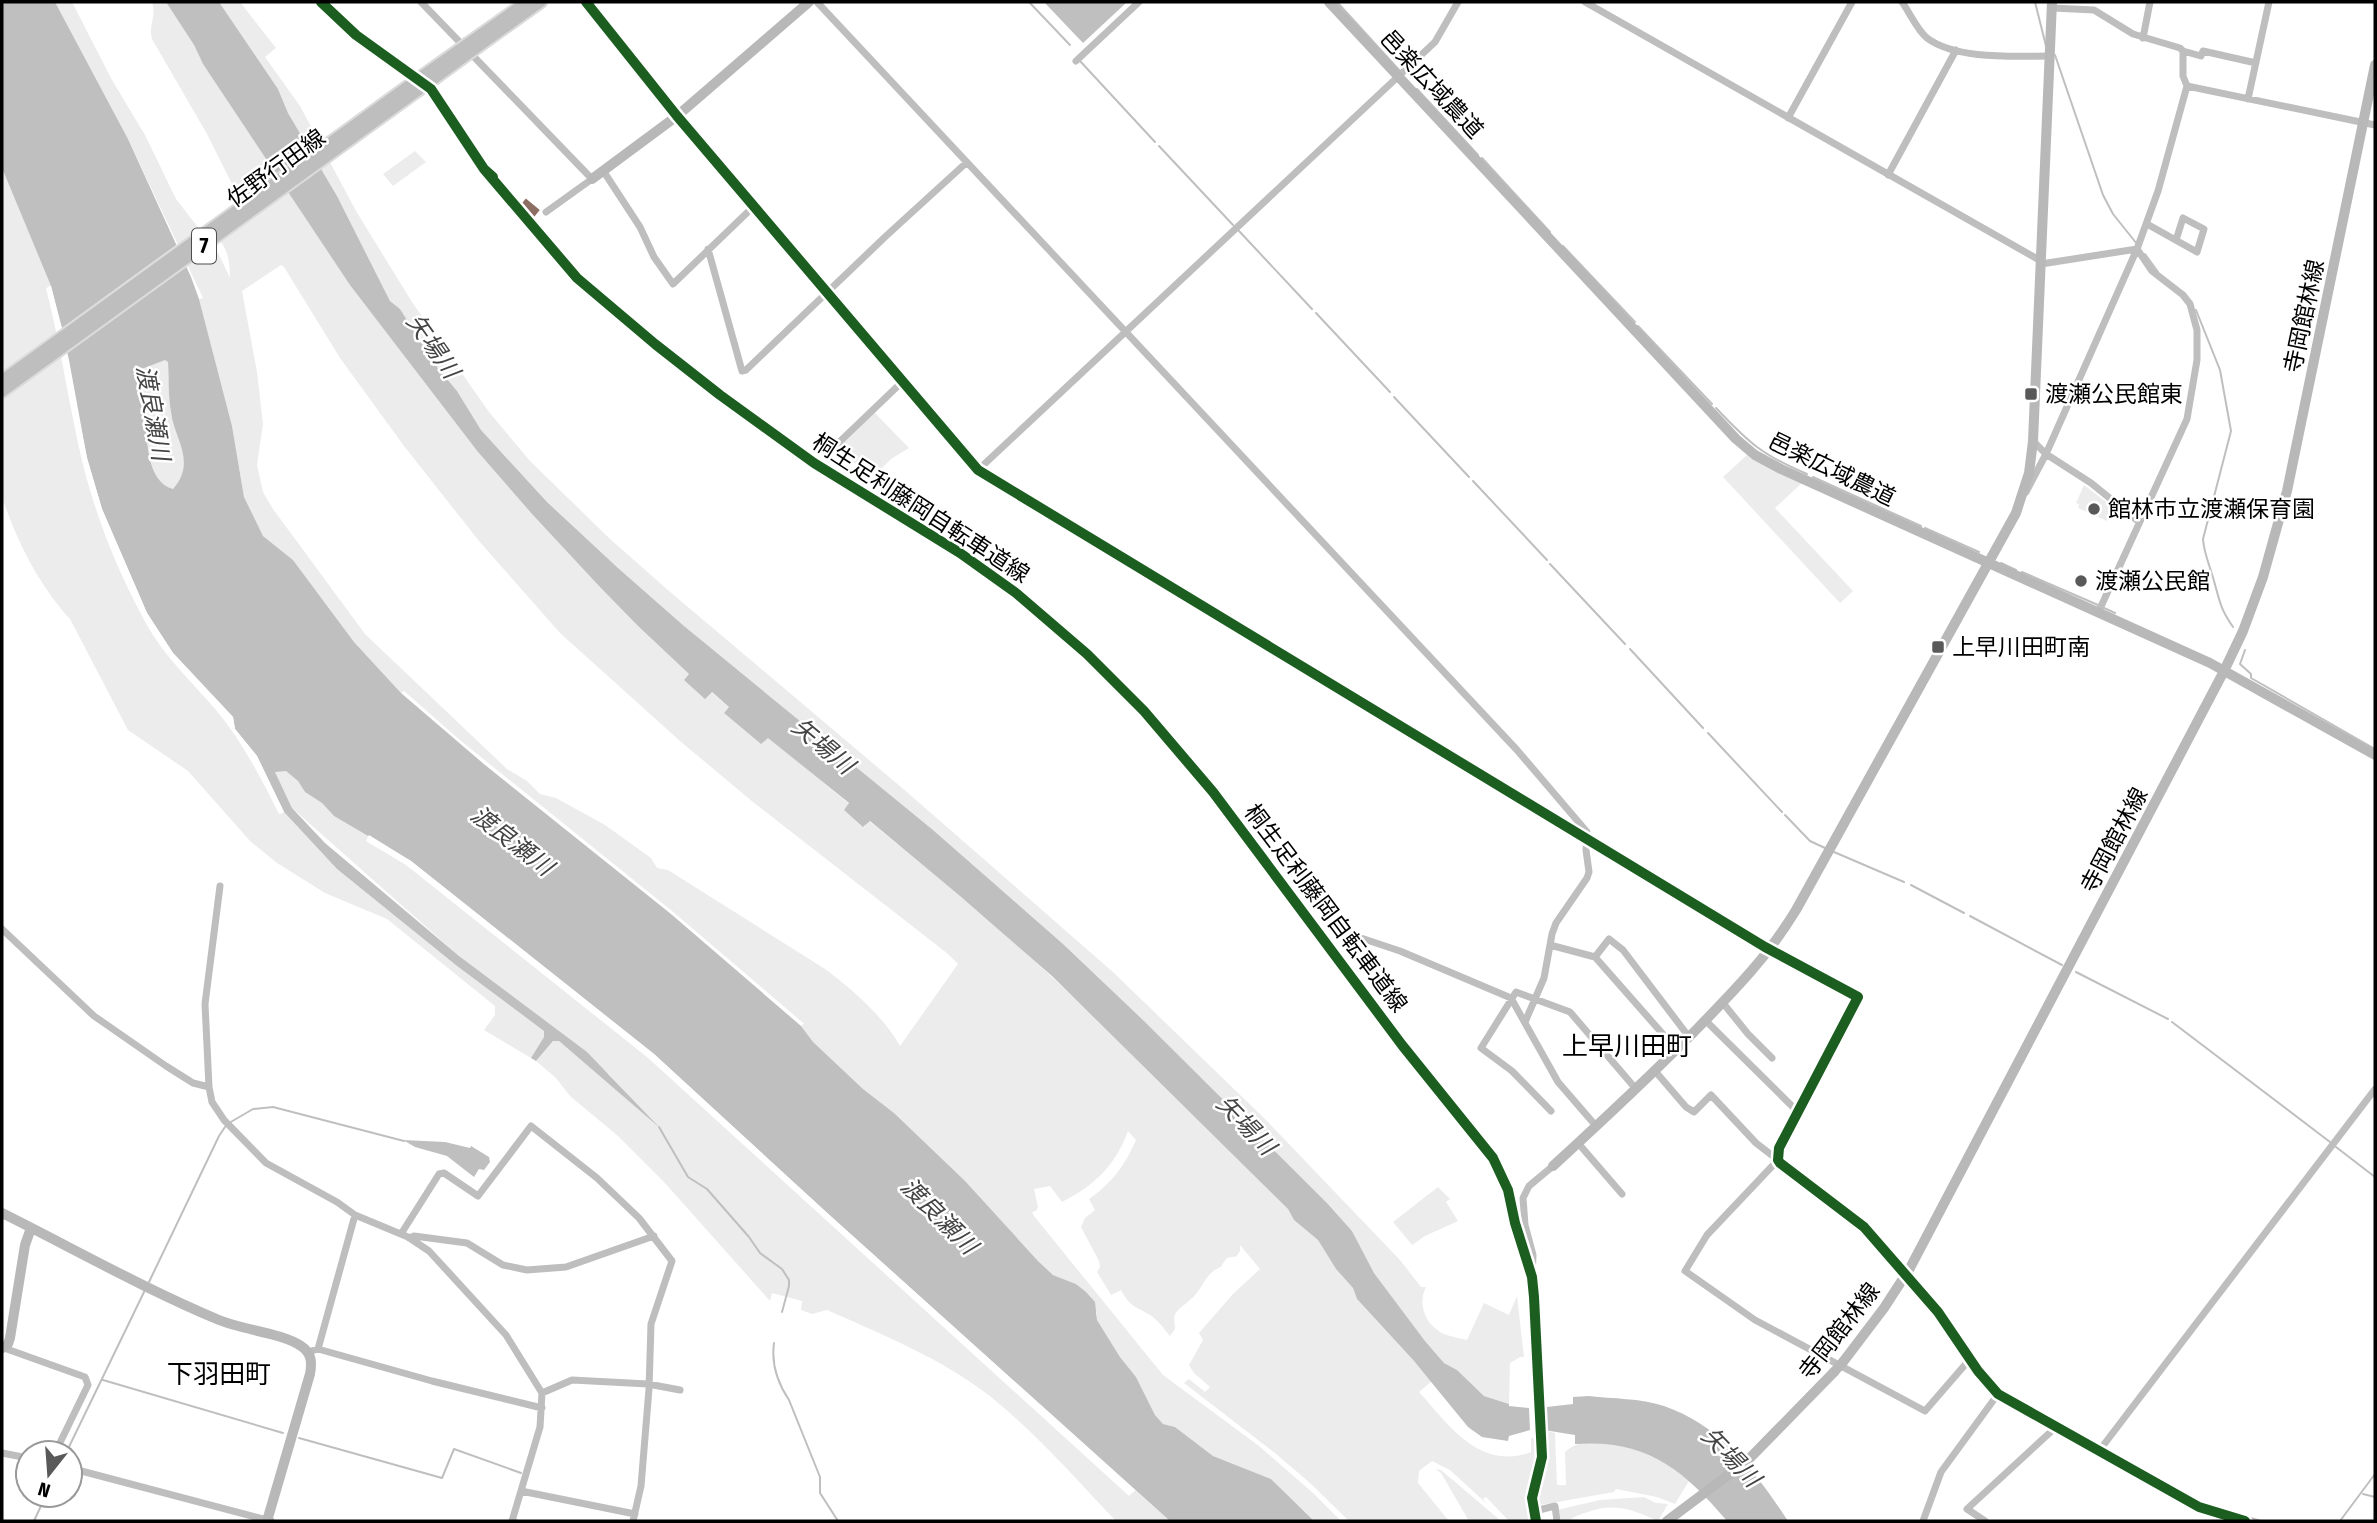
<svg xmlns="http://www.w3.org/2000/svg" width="2377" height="1523" viewBox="0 0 2377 1523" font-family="'Fira Sans Condensed','Noto Sans JP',sans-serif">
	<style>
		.green { fill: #ececec; fill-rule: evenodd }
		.water { fill: #bfbfbf; fill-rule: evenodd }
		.pier { fill: #fff }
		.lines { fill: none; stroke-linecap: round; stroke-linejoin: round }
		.stream { stroke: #bfbfbf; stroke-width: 2 }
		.primary-casing { stroke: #dbdbdb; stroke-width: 14 }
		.street { stroke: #bebebe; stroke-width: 7 }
		.secondary { stroke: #b8b8b8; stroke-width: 10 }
		.primary { stroke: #bebebe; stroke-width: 10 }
		.primary-bridge-casing { stroke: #dbdbdb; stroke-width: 14; stroke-linecap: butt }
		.secondary-bridge { stroke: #b8b8b8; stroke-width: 10 }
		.primary-bridge { stroke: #bebebe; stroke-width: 10 }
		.quiet { stroke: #8d6e63; stroke-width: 9; stroke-dasharray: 18 9; stroke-linecap: butt }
		.cycleway-casing { stroke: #fff; stroke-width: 15 }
		.cycleway { stroke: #1b5e20; stroke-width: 10 }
		.poi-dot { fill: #595959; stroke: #fff; stroke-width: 2.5 }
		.labels { text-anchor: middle; stroke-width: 5; stroke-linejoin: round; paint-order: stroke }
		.shield { fill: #fff; stroke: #4c4c4c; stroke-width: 2 }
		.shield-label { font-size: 21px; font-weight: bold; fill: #000 }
		.street-label { font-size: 23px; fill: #000; stroke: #fff }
		.poi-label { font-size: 23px; fill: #000; stroke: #fff; text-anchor: start }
		.water-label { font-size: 24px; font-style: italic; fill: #444; stroke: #fff }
		.quarter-label { font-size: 26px; fill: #000; stroke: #fff }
	</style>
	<rect width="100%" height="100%" fill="#fff"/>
	<path class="green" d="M55,2H72L112,80L145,135L176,199L218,253L230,278C230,251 224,244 207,225L237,202L239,198L207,134L152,39C148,24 157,17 152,2H166L194,45L203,64L428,385L478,452L532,514L598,585L637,625L689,674L684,680L711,692L729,707L724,713L760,743L768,737L849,804L844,810L864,827L869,821C931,872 994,922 1052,977C1133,1052 1210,1131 1288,1209L1294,1220L1318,1240L1336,1269L1353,1288L1357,1299L1432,1381L1419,1392C1449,1425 1479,1471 1531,1452V1438L1540,1437L1537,1469L1529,1490L1528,1501L1533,1521H1509L1486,1497L1483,1499L1487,1504L1450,1470L1432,1461L1419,1471L1418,1483L1449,1521H1349L1310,1483L1275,1453L1184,1383L1189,1379L1205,1392L1210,1387L1194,1373L1189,1365L1203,1340L1199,1333L1233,1294L1260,1269L1240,1245V1251L1236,1257C1228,1256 1225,1259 1221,1267C1204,1273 1203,1290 1190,1300C1185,1305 1176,1309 1174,1317C1174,1321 1175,1325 1175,1329L1170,1336C1164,1329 1158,1320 1150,1315C1135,1306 1130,1307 1121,1290L1111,1295L1097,1272L1100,1267L1099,1261L1081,1227L1085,1218L1095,1210L1089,1199C1112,1183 1125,1165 1136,1140L1128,1131C1115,1166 1095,1185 1062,1202L1050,1186L1034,1189L1038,1207L1036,1211L1032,1212L1034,1216L1163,1375L1259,1446L1313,1493L1341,1521H1314L1271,1479L1213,1456L1175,1427L1163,1424L1155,1415L1136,1377L1120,1357L1097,1320V1312L1076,1284L1053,1275L1038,1261L964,1181L894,1113L863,1089L812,1042L801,1026L804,1023L802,1022L672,911L461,741L404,691L401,693L354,642L293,560L263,536L254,519L244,497L232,426L199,299L203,298L128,139ZM281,265L284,267L340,358L404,446L479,541L560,633L680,741L753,802L948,954L958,964L900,1046C885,1018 851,988 825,969L668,870L657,868L651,858L605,825L556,798L540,794L527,781L507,769L365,634L273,509L263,492L257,465L263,424L257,372L242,291Z
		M219,2H240L276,48L265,57L300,106L356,211L412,302L489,412L530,461L609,538L669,591L908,793L1114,973L1265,1119L1400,1260L1421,1287H1426C1418,1303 1424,1322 1440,1332C1447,1336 1459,1338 1467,1340L1484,1303L1509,1315L1517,1296L1524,1357H1520L1510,1363L1509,1404L1484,1396L1457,1370L1444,1363L1425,1341L1374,1273L1352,1231L1327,1203L1143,1020L1063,944L933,830L684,626L618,568L547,502L481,430L457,391L437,367L400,309L390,301L337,196L288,113L278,89Z
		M415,151L426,162L393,186L383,174Z
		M2,168L51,286L46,288C61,347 69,406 83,465C96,516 116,567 141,614C161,654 187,676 216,710C242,741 261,778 279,814L284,812L337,869L457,966L544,1031V1038L531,1058L484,1030L495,1015V1006L387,919L325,893L277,863L250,841L188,771L128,730L70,619C38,584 17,541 2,497Z
		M165,359L168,362C169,378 168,395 171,412C174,440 197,460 173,489C147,482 147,441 146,420C146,413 141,406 139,399C138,389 139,379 139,370Z
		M874,412L909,448L891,459L874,476L837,451L839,445Z
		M1748,454L1802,483L1775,508L1853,591L1840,603L1723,477Z
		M2084,485L2114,508L2107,521L2078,508L2079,504L2076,503Z
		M279,770L286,771L298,781L305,792L322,803L334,816L369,835L366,841L406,865L647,1057L1129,1496L1135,1490L1170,1521H1116C1076,1479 1037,1434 991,1397C943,1359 883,1335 827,1310L812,1314L801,1310L802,1301L772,1293L770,1301L664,1182L618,1136L570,1096L556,1078L536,1061L553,1041H559L651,1120L609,1074L459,956L292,808L275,772Z
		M1438,1187L1450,1199L1446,1202L1458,1221L1425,1236L1412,1245L1393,1222Z
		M1544,1430L1555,1433L1557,1485H1566L1565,1452C1598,1423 1661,1457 1689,1481L1675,1504L1657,1497L1616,1489L1614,1492L1540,1505L1535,1501Z
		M1435,1469L1441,1470L1501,1521H1469L1441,1473Z
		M1644,1497L1656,1503L1668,1504L1658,1521C1634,1510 1614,1502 1588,1512C1581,1514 1574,1516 1569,1521H1561L1559,1510L1561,1509L1600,1500Z"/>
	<path class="water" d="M2,2H55L128,139L191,277L199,299L232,426L244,497L263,536L293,560L354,642L401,693L485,765L671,914L801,1026L813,1042L863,1089L894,1113L965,1181L1038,1261L1053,1275L1076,1284L1086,1292L1095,1302L1097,1320L1120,1357L1136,1377L1155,1415L1163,1424L1175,1427L1213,1456L1271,1479L1314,1521H1170L825,1211L654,1054L411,861L334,816L322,803L305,792L298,781L286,771L275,772L292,808L325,843L459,956L587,1052L660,1128L559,1041H553L536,1061L531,1058L544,1037V1031L457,966L337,869L284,812L257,756L235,729L233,717L173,653L147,613L102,509L87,458L69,360L51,286L2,168ZM165,360L168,362C169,378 168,395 171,412C174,439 197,461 173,489C147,482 147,441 146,420C146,413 141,406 139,399C138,390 139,380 139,370Z
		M166,2H219L278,89L288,113L337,196L390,301L400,309L437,367L457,391L481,430L547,502L618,568L684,626L933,830L1063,944L1143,1020L1327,1203L1352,1231L1374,1273L1425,1341L1444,1363L1457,1370L1484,1396L1509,1404V1406L1529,1408L1530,1430L1509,1436L1508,1441L1482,1437L1468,1427L1414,1361L1357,1299L1353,1288L1336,1269L1318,1240L1294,1220L1288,1209L1052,976L960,896L870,821L863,827L844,810L849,803L768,738L761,744L724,713L729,707L712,692L705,699L684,680L689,674L637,625L598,585L532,514L478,452L350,285L203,64L194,45Z
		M1044,2H1127L1083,43Z
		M403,1140L445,1142L470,1148L471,1146L489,1157L490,1162L484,1170L479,1169L474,1177L447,1156L415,1147Z
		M1589,1396C1613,1399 1640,1398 1664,1406C1721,1426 1756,1472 1788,1521H1727C1683,1469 1646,1439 1575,1444V1435L1544,1430L1538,1408L1573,1404V1397Z"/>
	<path class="pier" d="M179,243L189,265L67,353L72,385L87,458L102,509L147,613L173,653L233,717L235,729L257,756L284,812L281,814L254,758L232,730L230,719L190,677L157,638L144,614L117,556L99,510L84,459L65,361L48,287L51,286L62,328Z
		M369,835L411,861L654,1054L825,1211L1135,1490L1133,1493L935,1315L652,1056L409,863L367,838Z"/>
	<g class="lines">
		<path class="stream" d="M1029,2L1070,45
			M1337,2L1399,70
			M2035,2L2046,46
			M2055,55L2103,195L2113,214L2137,244
			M1080,61L1155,142
			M1417,89L1478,155
			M1159,146L1233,225
			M1482,158L1550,232
			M1239,231L1312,309
			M1563,246L1635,322
			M2145,254L2158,272
			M2196,310L2220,370L2231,431L2203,539C2204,554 2210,566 2214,581C2220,602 2220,608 2233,627
			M1316,313L1390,392
			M1638,326L1712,404
			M1394,397L1469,477
			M1716,408C1749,443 1762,455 1807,474
			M1813,477L1921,526
			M1473,481L1547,560
			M1925,528L1979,552
			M2001,563L2016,570
			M1550,564L1625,644
			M2022,572L2098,605
			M2104,608L2115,613
			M1630,649L1703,728
			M2245,650L2240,664L2251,674V678L2375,749
			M1708,733L1782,812
			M1785,815L1810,841L1825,848
			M1834,852L1904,882
			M1911,885L1964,913
			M1970,916L2062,965
			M2076,972L2168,1019
			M2172,1022L2330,1142
			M229,1123L253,1109L273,1107L404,1141
			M659,1127L688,1177L707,1189L749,1237L760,1253L782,1269L789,1280V1286L782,1312
			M2336,1147L2375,1177
			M1783,1160L1799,1173
			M1911,1275L1921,1287
			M149,1282L219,1136L225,1127
			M774,1343C771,1364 777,1382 789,1400L820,1477V1493L838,1521
			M103,1380L283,1433
			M2000,1391L2099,1447
			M299,1438L442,1478L454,1449L521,1473
			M2104,1449L2200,1503L2261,1521
			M66,1453L145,1290
			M2363,1494L2375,1497
			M516,1520L518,1521
			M34,1521L46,1495
			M2340,1521L2375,1474"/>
		<defs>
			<path id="primary" d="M468,43L526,2
				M474,50L541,2
				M2,380L416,80
				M2,392L422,88"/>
		</defs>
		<use href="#primary" class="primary-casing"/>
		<path class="street" d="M421,2L592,179L546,212
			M586,2L677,116L978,470L1765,947L1858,997L1779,1148L1778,1160L1780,1163L1864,1227L1938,1312L1978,1371L1998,1394L2199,1507L2245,1521
			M817,2L1517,750L1587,832L1586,850L1589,872L1587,878L1556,923L1552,934L1544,978L1525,1022
			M1585,2L2041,261
			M1902,2C1910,13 1917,30 1927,38C1956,60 2015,56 2050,56
			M2143,38L2150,2
			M2183,51L2201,56L2203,51L2256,63
			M1076,61L1139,2
			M2187,86L2375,125
			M2248,99L2269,2
			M1788,118L1852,2
			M604,172L640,227L654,257L673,284L753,207
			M1888,175L1956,50
			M2147,224L2197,252L2204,229L2183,218L2176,240
			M708,249L742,371L746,370L886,236L966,163
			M2041,264L2137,249
			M2033,441L2046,454L2091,483L2138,521
			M831,450L902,382
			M978,470L1435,42L1458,2
			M2026,492L2046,454L2137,249L2158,191L2187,86L2183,76V51L2180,48L2133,34L2094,10L2052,8
			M2098,613L2187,419L2197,360V330L2190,304L2183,295L2152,271L2137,249
			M220,886L205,1004L209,1087L212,1102L224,1120L266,1163L337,1202L355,1215L408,1237L429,1251L506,1335L542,1393L540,1427L512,1521
			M1339,922L1349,934L1400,951L1511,998L1558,1082L1596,1126
			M2,929L94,1016L166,1066L193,1083L209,1087
			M1550,945L1595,957L1676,1049
			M1595,957L1609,939L1623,950L1689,1037
			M1723,1003L1748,1034L1772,1058
			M1705,1020L1798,1112
			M1655,1071L1686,1107L1694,1112L1711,1095L1756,1143L1778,1160L1707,1235L1685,1271L1755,1320L1925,1411L1970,1359
			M1551,1111L1512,1071L1481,1048L1516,992L1570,1012L1636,1089
			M1578,1143L1622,1194
			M401,1234L439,1174L444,1173L478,1196L531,1126L597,1178L639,1218L672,1261L651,1324L649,1389L641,1486L633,1521
			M409,1238L414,1236L467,1243L503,1265L527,1270L566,1267L654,1236
			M4,1348L85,1377L88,1385L55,1453
			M318,1349L355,1215
			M308,1352L318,1349L432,1381L542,1408
			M542,1393L572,1380L648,1384L680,1390
			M2099,1451L2375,1089
			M2,1453L28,1458
			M70,1468L271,1521
			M521,1491L635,1514
			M1535,1511L1555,1506L1557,1521
			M1536,1521L1532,1498L1542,1457L1539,1371L1532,1277L1533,1255L1525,1225L1523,1198L1529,1186L1553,1166
			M1923,1521L1941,1472L1998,1394
			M1985,1521L1967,1509L2056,1427"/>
		<path class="secondary" d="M1329,2L1736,439L1755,455L1781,469L2210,663L2375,755
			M592,179L677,116L809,2
			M1553,1166C1601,1122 1648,1078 1693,1033C1732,993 1767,958 1796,910L2016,513L2029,473L2033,441L2052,2
			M2,1213C74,1249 145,1289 219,1320C243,1330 282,1333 301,1346C312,1353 312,1363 310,1374L267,1521
			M2,1348L8,1344L10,1338L25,1245L31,1228
			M1843,1362L1884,1308L1910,1268L2224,671L2243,631L2263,577L2287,491L2375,65
			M1667,1521L1747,1461L1834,1372"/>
		<use href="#primary" class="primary"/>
		<defs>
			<path id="primary-bridge" d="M416,80L468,43
				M422,88L474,50"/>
		</defs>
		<use href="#primary-bridge" class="primary-bridge-casing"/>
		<path class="secondary-bridge" d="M1834,1372L1843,1362"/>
		<use href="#primary-bridge" class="primary-bridge"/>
		<path class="quiet" d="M523,202L540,216"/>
		<defs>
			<path id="cycleway" d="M321,2L356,35L431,89L484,169L493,177
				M586,2L677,116L978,470L1765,947L1858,997L1779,1148L1778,1160L1780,1163L1864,1227L1938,1312L1978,1371L1998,1394L2199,1507L2245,1521
				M484,169L577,278L655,344L720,395L814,463L960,553L1016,593L1087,654L1144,711L1213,792L1402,1045L1493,1158L1508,1190L1515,1223L1532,1277L1534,1297L1542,1457L1532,1498L1536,1521"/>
		</defs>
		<use href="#cycleway" class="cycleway-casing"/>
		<use href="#cycleway" class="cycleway"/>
	</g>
	<g class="poi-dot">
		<rect x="2024" y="387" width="14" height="14" rx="3.5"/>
		<circle cx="2094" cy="509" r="7"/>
		<circle cx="2081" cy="581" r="7"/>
		<rect x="1931" y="640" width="14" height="14" rx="3.5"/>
	</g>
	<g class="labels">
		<rect class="shield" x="192" y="228.5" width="24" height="35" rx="5"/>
		<g class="shield-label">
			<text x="204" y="253">7</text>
		</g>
		<g class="street-label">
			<text transform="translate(1432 84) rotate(47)" y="8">邑楽広域農道</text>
			<text transform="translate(276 168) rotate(-36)" y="8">佐野行田線</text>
			<text transform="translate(2304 316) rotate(-78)" y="8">寺岡館林線</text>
			<text transform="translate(1832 469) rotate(26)" y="8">邑楽広域農道</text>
			<text transform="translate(921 508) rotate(33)" y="8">桐生足利藤岡自転車道線</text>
			<text transform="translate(2114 840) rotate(-62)" y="8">寺岡館林線</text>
			<text transform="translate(1326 908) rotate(53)" y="8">桐生足利藤岡自転車道線</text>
			<text transform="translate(1839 1331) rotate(-52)" y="8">寺岡館林線</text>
		</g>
		<g class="poi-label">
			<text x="2045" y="402">渡瀬公民館東</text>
			<text x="2108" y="517">館林市立渡瀬保育園</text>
			<text x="2095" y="589">渡瀬公民館</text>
			<text x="1952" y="655">上早川田町南</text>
		</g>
		<g class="water-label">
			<text transform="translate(433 346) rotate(55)" y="8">矢場川</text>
			<text transform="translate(153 413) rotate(80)" y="8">渡良瀬川</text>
			<text transform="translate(823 746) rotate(40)" y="8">矢場川</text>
			<text transform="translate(512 841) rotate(38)" y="8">渡良瀬川</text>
			<text transform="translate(1246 1125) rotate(46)" y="8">矢場川</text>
			<text transform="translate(939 1216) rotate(45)" y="8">渡良瀬川</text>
			<text transform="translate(1731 1457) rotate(46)" y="8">矢場川</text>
		</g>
		<g class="quarter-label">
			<text x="1627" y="1055">上早川田町</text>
			<text x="219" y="1383">下羽田町</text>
		</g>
	</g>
	<rect width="2377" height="1523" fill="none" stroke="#000000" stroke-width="7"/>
	<g transform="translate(49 1474) rotate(197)"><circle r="33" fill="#ffffff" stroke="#999999" stroke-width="2"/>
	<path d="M0-5L12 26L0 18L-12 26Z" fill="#595959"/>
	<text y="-10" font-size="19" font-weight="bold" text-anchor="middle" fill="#000000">N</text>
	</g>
</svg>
